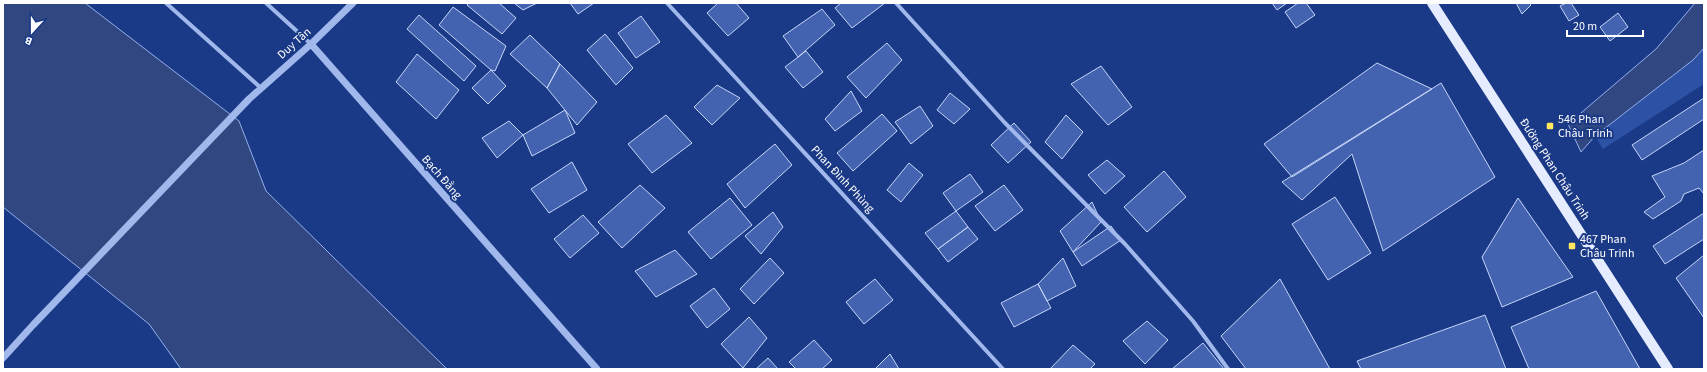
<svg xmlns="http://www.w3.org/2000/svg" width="1707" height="372" viewBox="0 0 1707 372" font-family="'Source Sans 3',sans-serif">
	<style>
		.green { fill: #2d51a4 }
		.water { fill: #304781; stroke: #94b0ee }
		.building { fill: #4362af; stroke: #c6d6f9 }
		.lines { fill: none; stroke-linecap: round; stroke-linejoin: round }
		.minor { stroke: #a1b8ec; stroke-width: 4 }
		.tertiary { stroke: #a1b8ec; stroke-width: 7 }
		.primary { stroke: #e6ecff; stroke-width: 10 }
		.poi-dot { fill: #fee85d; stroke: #1a3986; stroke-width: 1.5 }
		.labels { text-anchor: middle; stroke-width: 4; stroke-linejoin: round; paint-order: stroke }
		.street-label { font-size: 12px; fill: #fff; stroke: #1a3986 }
		.poi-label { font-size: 12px; fill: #fff; stroke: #1a3986; text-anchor: start }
	</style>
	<rect width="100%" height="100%" fill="#1a3986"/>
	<path class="green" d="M1704,48V84L1603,149L1595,136L1693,60Z"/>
	<path class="water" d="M3,3H85L239,121L266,191L447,369H181L149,324L3,207Z
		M1695,3H1704V48L1693,60L1595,136L1581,152L1568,124L1656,49Z"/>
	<path class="building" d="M469,3H499L516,18L502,34L467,5Z
		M514,3H537L523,10Z
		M570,3H594L578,14Z
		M718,3H736L749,18L728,36L707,13Z
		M841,3H885L852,28L835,8Z
		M1272,3H1287L1277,10Z
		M1298,3H1306L1315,15L1296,28L1285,12Z
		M1516,3H1529L1531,5L1522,14Z
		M1566,3H1571L1579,15L1569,21L1560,6Z
		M453,7L506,46L495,71L491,70L439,25Z
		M822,9L835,25L798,57L783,36Z
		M1618,13L1628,27L1610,41L1600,27Z
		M419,15L476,66L464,81L407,29Z
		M641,16L660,42L636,58L618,33Z
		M605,34L633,68L616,85L587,50Z
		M530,35L560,64L547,88L510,54Z
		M887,43L902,60L866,98L847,77Z
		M806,51L823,72L803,88L785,67Z
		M417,54L459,90L436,119L396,82Z
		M1377,63L1432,89L1292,177L1264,144Z
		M560,64L597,102L577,125L547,88Z
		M1101,66L1132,107L1108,125L1071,84Z
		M491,70L506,86L488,104L472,88Z
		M1441,83L1495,177L1383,251L1352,154L1302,200L1282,182Z
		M717,85L740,98L712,125L694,107Z
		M851,91L862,111L835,131L825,119Z
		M950,93L970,109L954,124L937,110Z
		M1704,98V119L1642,160L1632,145Z
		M920,106L933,126L911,144L895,122Z
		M565,110L575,133L532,156L523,135Z
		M882,114L897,131L853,171L837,153Z
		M666,115L692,143L652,173L628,144Z
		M1066,115L1083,132L1062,159L1045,142Z
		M509,121L523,135L497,158L482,138Z
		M1014,123L1031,142L1008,163L991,145Z
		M775,144L792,165L745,208L727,184Z
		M1704,150V194L1699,188L1684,194L1681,201L1653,219L1644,212L1665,197L1652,176L1684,163Z
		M1107,160L1125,176L1105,194L1088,175Z
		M572,162L587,190L549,213L531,189Z
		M909,163L923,175L901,202L887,190Z
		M1164,171L1186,197L1147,232L1124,207Z
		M970,174L983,192L956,211L943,193Z
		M640,185L665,208L622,248L598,222Z
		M1004,185L1023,210L995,231L975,206Z
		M1335,197L1371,253L1328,280L1292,224Z
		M730,198L752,225L711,259L688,232Z
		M1518,198L1573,277L1502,307L1482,257Z
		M1092,202L1101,222L1073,252L1060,231Z
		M956,211L968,227L938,249L925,233Z
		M773,212L783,227L761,254L745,236Z
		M1704,213V239L1665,264L1653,246Z
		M583,215L599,233L570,258L554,239Z
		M1111,226L1121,240L1082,266L1073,252Z
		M968,227L978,239L948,262L938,249Z
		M675,250L697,274L656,297L635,271Z
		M1704,255V318L1676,278Z
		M770,258L784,273L754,304L740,289Z
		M1063,258L1076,286L1047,301L1038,284Z
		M875,279L893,300L864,324L846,302Z
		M1280,279L1330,369H1246L1221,336Z
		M1038,284L1051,308L1014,327L1001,303Z
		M714,288L730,309L707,328L690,306Z
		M1596,291L1640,369H1529L1511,327Z
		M1485,315L1506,369H1361L1357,361Z
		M749,317L767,338L743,368L721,344Z
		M1147,321L1168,340L1145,364L1123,341Z
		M814,340L832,360L822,369H796L789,362Z
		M1203,343L1224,369H1172Z
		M1073,345L1095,364L1090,369H1050Z
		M890,354L899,369H875Z
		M768,358L778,369H756Z"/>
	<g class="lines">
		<path class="minor" d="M166,3L261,88
			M266,3L311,44
			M667,3L1003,369
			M896,3L1005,123L1125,244L1193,321L1228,369"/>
		<path class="tertiary" d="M311,44L597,369
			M3,358L33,325L249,99L311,44L353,3"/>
		<path class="primary" d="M1432,3L1668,369"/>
	</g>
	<g class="poi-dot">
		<rect x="1546" y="122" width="8" height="8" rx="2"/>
		<rect x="1568" y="242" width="8" height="8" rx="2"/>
	</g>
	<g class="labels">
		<g class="street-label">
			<text transform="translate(294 43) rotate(-42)" y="4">Duy Tân</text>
			<text transform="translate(1555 169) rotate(57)" y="4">Đường Phan Châu Trinh</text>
			<text transform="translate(442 177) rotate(49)" y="4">Bạch Đằng</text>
			<text transform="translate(843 179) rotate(47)" y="4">Phan Đình Phùng</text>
		</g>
		<g class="poi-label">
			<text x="1558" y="123">546 Phan<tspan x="1558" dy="14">Châu Trinh</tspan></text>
			<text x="1580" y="243">467 Phan<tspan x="1580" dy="14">Châu Trinh</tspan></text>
		</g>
	</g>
	<rect width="1707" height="372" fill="none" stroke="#ffffff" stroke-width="8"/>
	<g transform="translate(32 32) rotate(201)" stroke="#1a3986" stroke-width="3" paint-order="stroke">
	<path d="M0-3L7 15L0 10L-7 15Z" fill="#ffffff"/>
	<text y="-6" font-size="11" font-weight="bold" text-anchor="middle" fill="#ffffff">B</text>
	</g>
	<path d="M1567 30v6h76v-6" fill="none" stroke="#ffffff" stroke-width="2"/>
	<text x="1573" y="30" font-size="12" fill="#ffffff" stroke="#1a3986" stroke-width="3" paint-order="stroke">20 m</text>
</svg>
